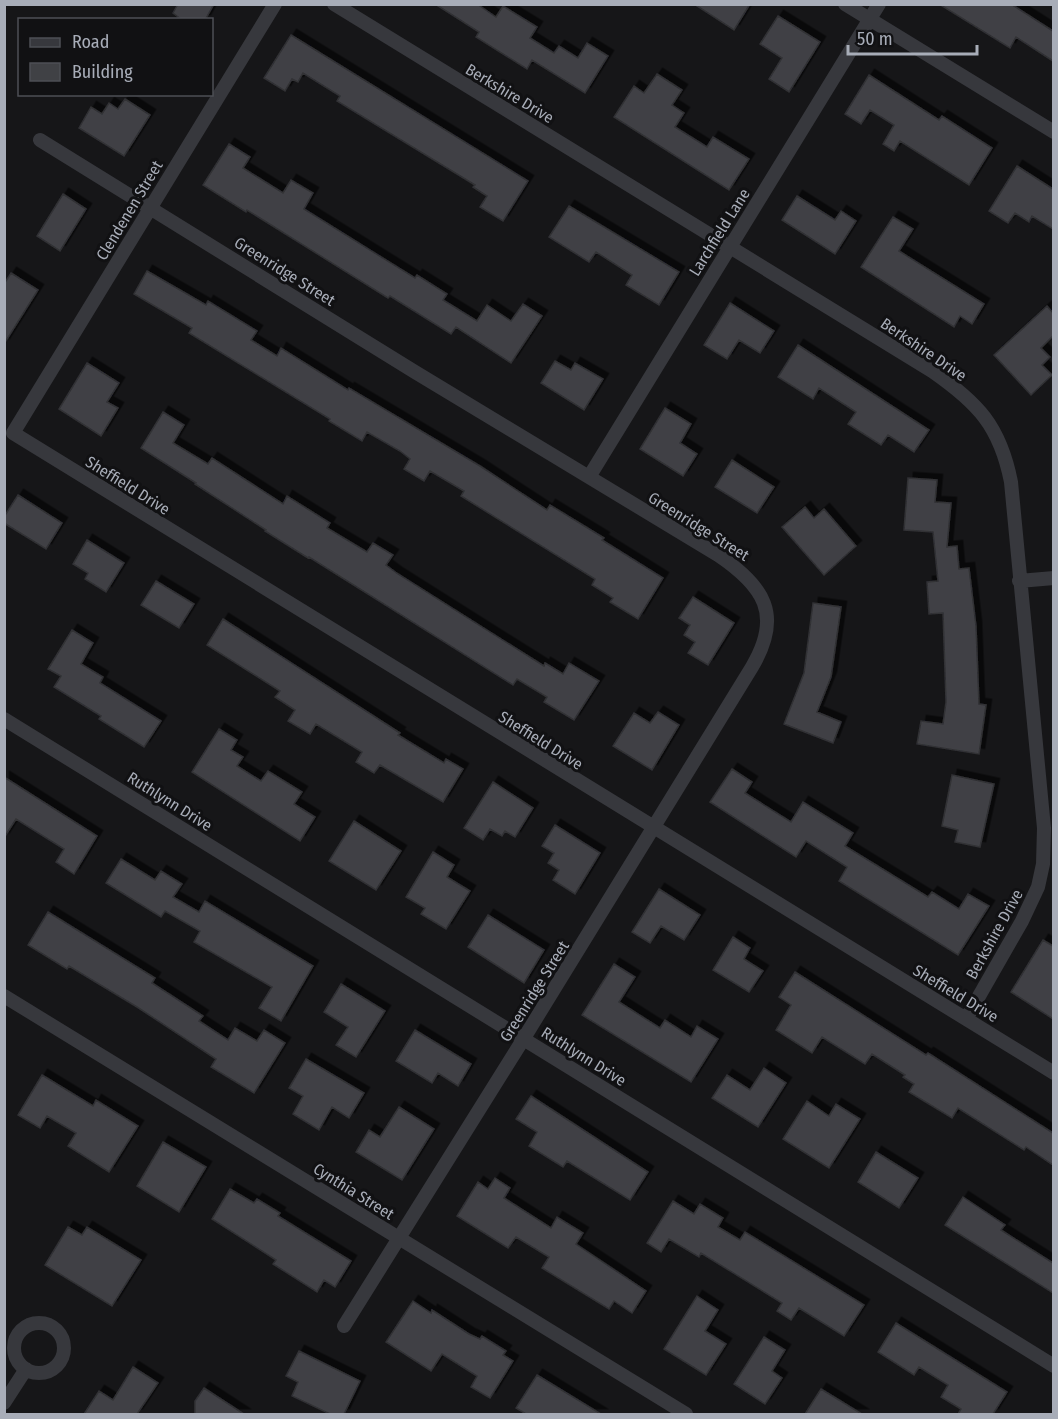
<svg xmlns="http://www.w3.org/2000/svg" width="1058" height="1419" viewBox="0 0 1058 1419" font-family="'Fira Sans Condensed',sans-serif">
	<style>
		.building { fill: #404145; stroke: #303034; stroke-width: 1.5; filter: url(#shadow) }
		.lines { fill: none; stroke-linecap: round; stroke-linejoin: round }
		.minor { stroke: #37383d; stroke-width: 14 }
		.labels { text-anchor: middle; stroke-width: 6; stroke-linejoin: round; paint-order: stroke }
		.street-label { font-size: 16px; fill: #a8adb8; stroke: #111113 }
	</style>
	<defs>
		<filter id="shadow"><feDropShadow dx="5.5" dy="-5.5" stdDeviation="0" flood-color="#0009"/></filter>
	</defs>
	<rect width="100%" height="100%" fill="#161618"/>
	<path class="building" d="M178,4H214L205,20H182L173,13Z
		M435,4H477L496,17L503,6L537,27L530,38L554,53L559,46L578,58L587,43L608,56L585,93L532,60L527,69L476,37L479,32Z
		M694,4H750L734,30Z
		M939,4H1011L1053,31V61L1016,37L1010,48Z
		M778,16L820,42L789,92L769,79L782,58L760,44Z
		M291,35L528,181L503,221L480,207L487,196L473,187L475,185L337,101L340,96L303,73L298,82L292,79L285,91L264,78Z
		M657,74L682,90L672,105L684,113L675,127L707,147L713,137L749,159L729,190L614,117L634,86L644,93Z
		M869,75L939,120L942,116L992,148L969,185L900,141L894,151L883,144L894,125L870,110L861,124L845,114Z
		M125,99L150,115L124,156L79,128L91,107L102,114L109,103L118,109Z
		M229,144L250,157L243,168L283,193L291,180L313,193L304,209L415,278L417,275L447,294L443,300L477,321L487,305L511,321L523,304L542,316L511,363L456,327L451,334L390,296L388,298L247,210L246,212L203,185Z
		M1017,166L1053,189V229L1032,216L1029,222L1015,213L1008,223L989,211Z
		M63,194L86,209L60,251L37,236Z
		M797,196L835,220L841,211L856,221L835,254L782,220Z
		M569,206L679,272L659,305L626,285L632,275L596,252L589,262L549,237Z
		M893,217L913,229L899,251L984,304L972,324L960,316L954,327L861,267Z
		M147,271L206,305L208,301L257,331L251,340L277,356L281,348L348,390L349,388L480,466L547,510L550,505L604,538L602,540L663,578L638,619L610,602L613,598L592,585L595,579L461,496L464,491L430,471L424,481L404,469L410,459L400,451L367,432L362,441L329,421L330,419L189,333L192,328L134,294Z
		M11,273L38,290L4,344V284Z
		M730,303L774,331L760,353L739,340L727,359L704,345Z
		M1047,306L1053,313V336L1041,348L1050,357L1042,365L1052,375L1031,395L994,355Z
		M798,345L929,430L914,452L888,435L881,445L848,424L856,412L819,388L813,399L778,377Z
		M555,361L571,370L575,363L603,379L584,410L541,383Z
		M87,363L119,383L107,402L118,408L101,436L59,409Z
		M665,408L691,424L680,443L697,454L683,476L640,449Z
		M163,412L184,425L173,443L208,464L212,458L283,504L287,496L330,523L327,528L367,552L373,543L393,555L386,565L398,574L544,666L545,663L563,674L569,663L599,681L574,720L544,702L547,697L517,679L513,685L309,557L308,558L265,531L266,530L195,484L196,483L141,448Z
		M732,460L774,487L757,513L715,487Z
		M908,478L937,480L935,502L951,503L947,547L957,546L959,569L969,568L976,626L979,704L986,705L979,754L917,744L921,721L943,724L946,702L943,613L929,614L927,582L938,581L933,532L904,530Z
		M18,495L62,523L46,549L4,523V517Z
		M805,507L814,518L824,509L856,546L824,575L782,527Z
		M87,540L124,563L106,592L85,579L88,573L73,564Z
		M156,581L194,604L179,628L141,605Z
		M693,597L734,623L708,665L688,653L695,642L684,635L690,625L679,618Z
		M813,603L841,607L831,677L817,712L841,722L833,743L784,724L804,673Z
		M223,619L400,733L398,735L444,763L446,759L463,769L443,802L380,765L374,773L356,762L362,752L316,724L310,734L288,721L295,710L275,697L280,691L207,645Z
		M72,630L93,643L81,664L103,677L100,683L161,721L144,747L99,719L101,716L54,687L61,676L48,669Z
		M658,712L679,725L652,770L613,746L634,713L650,723Z
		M219,729L237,740L231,750L243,757L237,766L261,781L268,771L302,792L294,804L315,817L300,841L192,772Z
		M732,769L752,782L745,793L791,822L803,802L853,833L845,846L928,897L932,892L959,909L968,894L989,906L958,955L839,881L847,867L806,841L796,857L710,802Z
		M952,775L994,784L980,847L955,842L958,830L942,826Z
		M4,777L97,836L74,874L56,862L64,849L16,819L4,838Z
		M493,782L533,808L515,837L505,831L502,836L490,829L483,840L464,828Z
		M354,821L401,851L376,890L329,861Z
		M555,825L600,853L575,894L553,880L559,870L548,863L554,853L542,846Z
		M433,852L454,865L447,877L470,891L446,929L421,914L425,908L406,897Z
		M121,859L155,880L161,871L182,884L173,897L199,912L205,901L313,966L281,1021L259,1008L272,987L194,942L200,931L165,911L161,917L106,883Z
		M659,889L700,915L684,940L661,926L650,943L632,932Z
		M48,912L155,978L152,983L203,1016L199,1021L228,1040L235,1028L257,1041L264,1030L285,1043L254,1093L211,1067L216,1059L137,1007L69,966L67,969L28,945Z
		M488,915L544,950L524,983L468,947Z
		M733,937L750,948L744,959L763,971L749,992L713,970Z
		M1043,940L1053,946V1019L1011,992Z
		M614,964L635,977L619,1002L660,1028L665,1020L691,1037L697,1026L718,1039L691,1082L582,1015Z
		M795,972L926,1055L928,1053L1053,1133V1165L1026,1147L1024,1150L958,1108L952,1118L909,1092L914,1084L903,1077L905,1075L872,1054L865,1064L822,1037L812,1053L776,1030L791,1005L779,997Z
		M341,984L385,1011L356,1057L336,1045L348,1027L324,1012Z
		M415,1030L471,1064L458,1086L438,1073L432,1083L396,1061Z
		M306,1059L364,1093L349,1118L332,1107L319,1130L293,1114L303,1096L289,1088Z
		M764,1068L786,1083L758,1127L712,1098L727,1075L750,1090Z
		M42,1075L93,1106L96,1100L138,1126L109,1172L68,1146L76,1133L47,1116L40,1128L18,1115Z
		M531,1096L648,1172L630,1200L567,1161L563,1167L529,1146L537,1132L516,1119Z
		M807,1101L829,1116L836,1104L860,1119L829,1168L783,1139Z
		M399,1107L434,1129L402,1180L356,1152L369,1130L380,1137Z
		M163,1142L206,1167L179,1212L137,1186Z
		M876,1152L918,1178L899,1208L858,1182Z
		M495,1178L510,1188L504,1198L551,1228L557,1217L583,1233L576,1244L646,1291L632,1313L614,1301L609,1309L542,1268L549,1257L516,1237L508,1248L457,1216L478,1182L488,1189Z
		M230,1189L254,1203L257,1199L280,1213L278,1216L351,1261L335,1287L324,1280L317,1292L273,1264L276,1260L212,1219Z
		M963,1197L1005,1225L1001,1230L1053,1263V1293L945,1225Z
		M673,1201L694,1214L700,1204L723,1218L718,1227L740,1240L745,1232L864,1305L844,1336L799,1308L791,1320L777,1311L782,1303L701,1253L699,1257L669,1239L661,1252L647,1243Z
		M68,1227L82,1235L87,1227L141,1260L112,1306L45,1265Z
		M697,1296L718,1310L705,1331L726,1344L706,1375L664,1349Z
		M413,1301L431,1313L432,1310L469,1334L480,1339L482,1336L506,1351L503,1355L513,1361L490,1398L471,1387L477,1376L442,1354L431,1371L386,1342Z
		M896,1323L1007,1392L993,1414H958L961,1409L941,1397L948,1385L919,1367L914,1375L878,1352Z
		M764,1337L785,1350L772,1371L782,1378L765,1404L734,1384Z
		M299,1351L360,1381L344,1414H330L292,1396L298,1382L286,1376Z
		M133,1367L158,1383L137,1414H84L99,1391L113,1400Z
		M537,1375L601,1414H526L516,1408Z
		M204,1388L244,1414H195V1401Z
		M821,1389L862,1414H805Z"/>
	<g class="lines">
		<path class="minor" d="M275,4L13,433L1054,1073
			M334,4L932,371C978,403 1000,426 1011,482L1044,828L1043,864L1038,887L1022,921L966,1019
			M845,4L1054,132
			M40,140L415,372L718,555C764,586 783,615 752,667L524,1038L344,1326
			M589,477L879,4
			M1019,581L1054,578
			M4,719L1054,1366
			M4,996L686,1414
			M14 1348a25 25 0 1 1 50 0a25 25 0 1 1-50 0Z
			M4,1403L26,1369"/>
	</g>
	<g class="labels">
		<g class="street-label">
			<text transform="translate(510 93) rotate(31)" y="6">Berkshire Drive</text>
			<text transform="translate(129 210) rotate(-59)" y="6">Clendenen Street</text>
			<text transform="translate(719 232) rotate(-58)" y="6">Larchfield Lane</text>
			<text transform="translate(285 271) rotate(32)" y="6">Greenridge Street</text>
			<text transform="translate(924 349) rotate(34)" y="6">Berkshire Drive</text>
			<text transform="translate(128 485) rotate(32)" y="6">Sheffield Drive</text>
			<text transform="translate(699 526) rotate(32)" y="6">Greenridge Street</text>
			<text transform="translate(541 740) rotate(32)" y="6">Sheffield Drive</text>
			<text transform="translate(170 801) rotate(32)" y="6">Ruthlynn Drive</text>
			<text transform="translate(994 934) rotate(-61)" y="6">Berkshire Drive</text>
			<text transform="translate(534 991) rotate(-58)" y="6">Greenridge Street</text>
			<text transform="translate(956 993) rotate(31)" y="6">Sheffield Drive</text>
			<text transform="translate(584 1056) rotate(32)" y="6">Ruthlynn Drive</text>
			<text transform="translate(354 1191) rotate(32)" y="6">Cynthia Street</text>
		</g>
	</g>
	<rect width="1058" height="1419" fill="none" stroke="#a8adb8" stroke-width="12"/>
	<rect x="18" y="18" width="195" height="78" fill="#111113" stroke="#4d4f55" stroke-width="1.5"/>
	<rect x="30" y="38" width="30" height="9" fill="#37383d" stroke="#4d4f55" stroke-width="1.5"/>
	<text x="72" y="48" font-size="18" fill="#a8adb8">Road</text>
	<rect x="30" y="63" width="30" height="18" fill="#404145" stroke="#4d4f55" stroke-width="1.5"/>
	<text x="72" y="78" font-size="18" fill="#a8adb8">Building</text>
	<path d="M848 45v9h129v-9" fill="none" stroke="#a8adb8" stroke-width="3"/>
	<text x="857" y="45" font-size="18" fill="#a8adb8" stroke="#111113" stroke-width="4.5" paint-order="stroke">50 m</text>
</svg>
